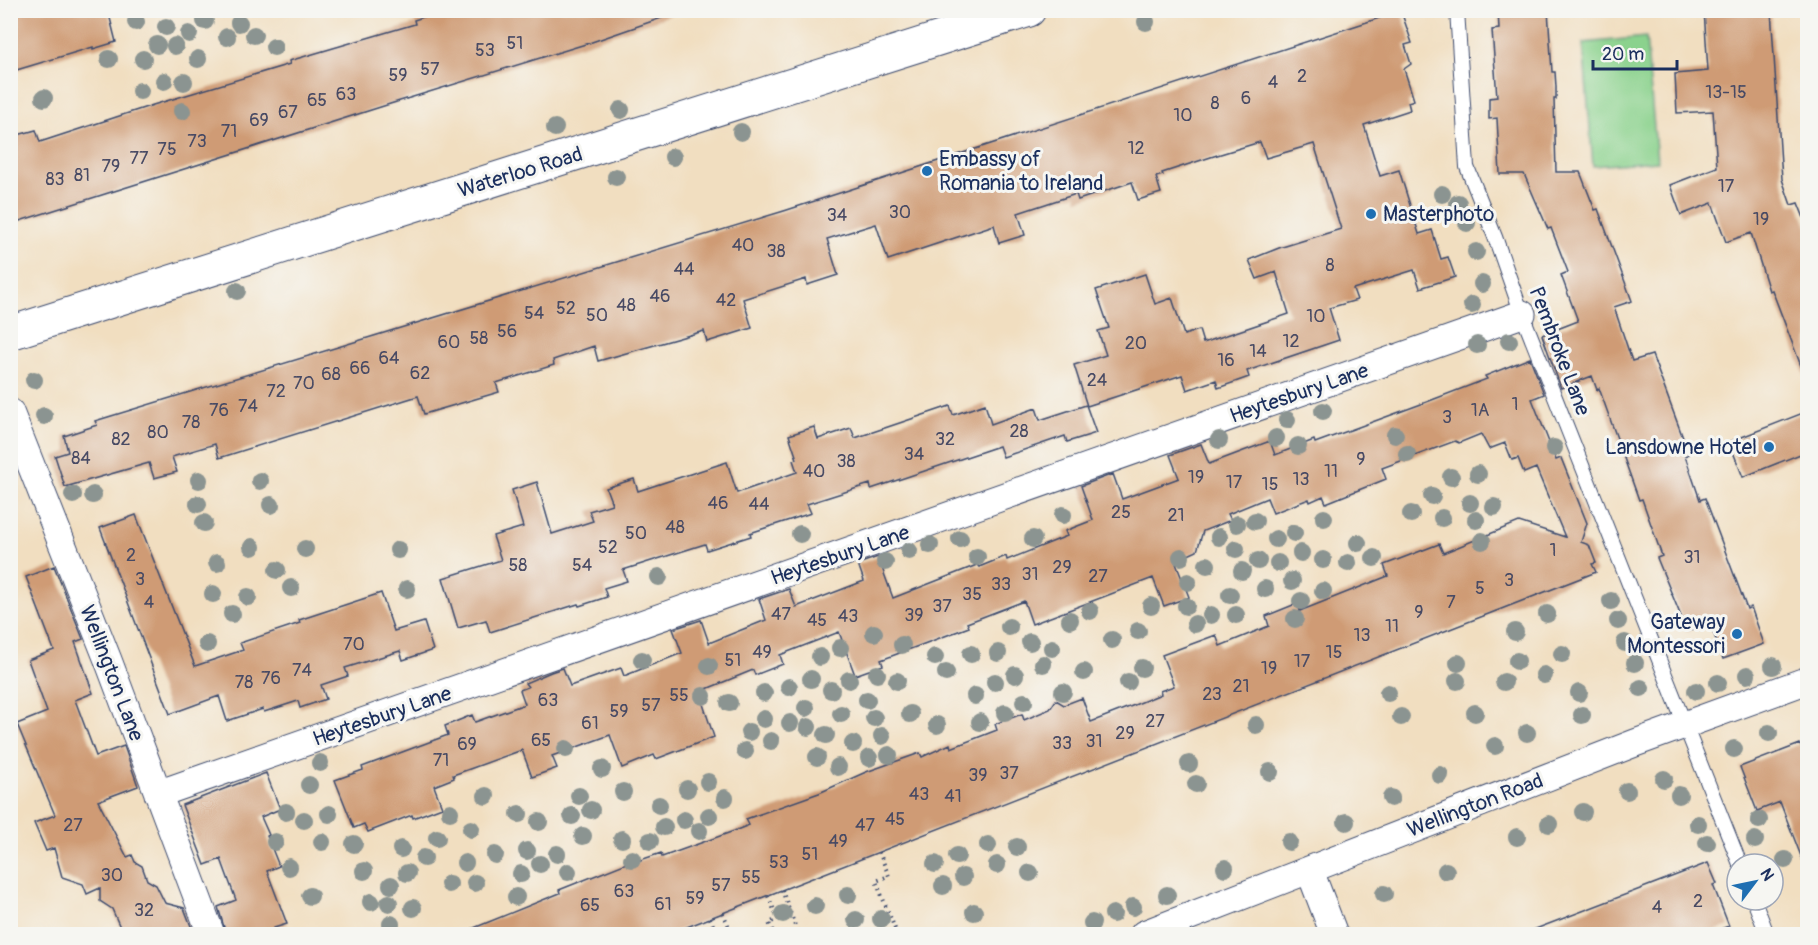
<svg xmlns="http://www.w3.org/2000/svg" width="1818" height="945" viewBox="0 0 1818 945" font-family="Pangolin,sans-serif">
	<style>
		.green { fill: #8bd28d; stroke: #538076; stroke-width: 1.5 }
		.building { fill: #cf9b75 }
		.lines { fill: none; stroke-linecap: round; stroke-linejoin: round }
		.lane-casing { stroke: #3b496d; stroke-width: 16 }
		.street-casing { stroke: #3b496d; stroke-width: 29 }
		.secondary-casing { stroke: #3b496d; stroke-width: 35 }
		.path { stroke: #3b496d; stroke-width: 4; stroke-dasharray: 1.5 4.5; stroke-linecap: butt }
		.lane { stroke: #fff; stroke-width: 14 }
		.street { stroke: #fff; stroke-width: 27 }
		.secondary { stroke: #fff; stroke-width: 33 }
		.tree { fill: #8b9491 }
		.poi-dot { fill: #1f6fb2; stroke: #f6f6f2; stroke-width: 2 }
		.labels { text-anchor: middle; stroke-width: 6; stroke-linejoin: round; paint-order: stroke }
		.number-label { font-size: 18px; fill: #484a64 }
		.poi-label { font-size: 21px; fill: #1b2f5e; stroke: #f6f6f2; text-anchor: start }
		.street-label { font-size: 21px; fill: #1b2f5e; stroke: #f6f6f2 }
	</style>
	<rect width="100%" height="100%" fill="#f6f6f2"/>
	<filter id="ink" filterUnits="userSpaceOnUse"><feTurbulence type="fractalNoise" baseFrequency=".0167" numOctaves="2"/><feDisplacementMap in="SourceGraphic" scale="12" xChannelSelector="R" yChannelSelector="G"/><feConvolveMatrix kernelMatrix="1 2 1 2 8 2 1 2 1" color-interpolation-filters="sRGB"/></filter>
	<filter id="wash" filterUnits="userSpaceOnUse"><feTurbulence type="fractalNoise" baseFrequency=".008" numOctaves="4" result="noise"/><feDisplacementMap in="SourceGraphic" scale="24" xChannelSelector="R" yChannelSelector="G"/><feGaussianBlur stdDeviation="1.35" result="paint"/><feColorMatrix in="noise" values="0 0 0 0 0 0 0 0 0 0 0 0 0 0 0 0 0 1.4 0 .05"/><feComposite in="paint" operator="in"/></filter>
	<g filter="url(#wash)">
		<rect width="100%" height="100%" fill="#f1dec0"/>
		<path class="green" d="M1646,37L1657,161L1593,166L1583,43Z"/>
		<g id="blocks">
			<path class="building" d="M20,10H108L116,42L93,49V47L10,72V14Z
				M445,10H672L673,14L589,43L390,104L10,224V137L36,130L40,142L153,105L290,64L289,61L415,24L414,20Z
				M1498,10H1548L1552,72H1555L1556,87V99H1554L1556,172H1580L1595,210L1598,209L1632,301L1614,307L1632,361L1652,355L1689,454L1685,456L1700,500L1705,498L1747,609L1751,607L1764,644L1723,659L1710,623L1687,631L1657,558L1662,556L1642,499L1639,500L1599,388L1597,390L1592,376L1561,388L1542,335L1578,321L1561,275L1568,272L1551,228L1548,229L1524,174H1500L1497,118L1489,119V98L1497,97L1492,30L1499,29Z
				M1704,10H1771L1782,179L1791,205L1798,203L1808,228V379H1806L1772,290L1769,291L1751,233L1726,242L1712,203L1681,215L1670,185L1717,167L1713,111L1677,113L1675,74L1708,71Z
				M1401,11L1412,43L1405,45L1411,64L1404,69L1414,100L1408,102L1410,110L1364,125L1380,176L1399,170L1419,234L1432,230L1441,259L1448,257L1455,277L1420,288L1414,270L1353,289L1357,300L1329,308L1339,340L1247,371L1249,377L1218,388L1216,380L1187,390L1182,375L1087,406L1074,365L1106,355L1098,331L1109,328L1096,290L1145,274L1155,304L1172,298L1184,335L1199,330L1203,343L1289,314L1276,272L1257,279L1249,260L1279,248L1341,229L1314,144L1266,158L1260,142L1214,156L1162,173L1163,175L1156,177L1161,193L1138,200L1132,182L1078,200L1076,194L1018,213L1025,235L999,243L994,225L888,260L876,224L827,239L838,275L807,285L806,279L743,299L752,328L707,342L704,331L598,361L594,346L553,360L554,365L496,383L499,392L424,414L418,396L219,458L215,444L172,457L177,472L154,478L149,463L65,487L55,456L68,452L64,436L97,425L95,421L784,211Z
				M1530,358L1544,394L1532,399L1556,460L1561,458L1587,523L1581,542L1589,545L1596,563L1592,564L1596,572L669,934H459L560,893L559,890L629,862V864L661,853L662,857L734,831L749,825L746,819L819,793L866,772L920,753L922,757L950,744L951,748L997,730L995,724L1022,714L1024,720L1050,709L1056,700L1064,705L1082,698L1091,722L1132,706L1161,694L1160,691L1174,686L1162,655L1216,635L1220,646L1269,626L1266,616L1298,603L1300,611L1388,576L1384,565L1439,544L1443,553L1519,522L1565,537L1536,468L1524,473L1518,458L1512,460L1505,443L1489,449L1481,434L1459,443L1455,441L1382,468L1386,479L1326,503L1323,496L1310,502L1309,499L1273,513L1267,498L1228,514L1231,520L1203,531L1197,551L1175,561L1189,597L1164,606L1153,578L1032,624L1024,601L967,623L969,627L881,660L883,665L855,675L839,632L780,655L783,664L755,675L753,670L699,692L714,737L656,759L654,755L622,768L610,735L552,756L557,768L532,777L522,750L453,775L454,778L434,786L442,807L413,818L412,815L368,832L364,824L354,828L335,780L363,770L362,767L448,735L445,726L472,715L475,722L525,704L520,690L528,687L525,683L551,672L563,668L570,686L621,668L624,676L682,653L673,629L701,620L709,643L766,620L759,599L789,589L796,607L864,581L858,564L878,557L893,598L977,565L979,567L1006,556L1007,560L1067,536L1065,531L1093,520L1081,486L1113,474L1122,499L1179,478L1170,455L1201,444L1209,464L1270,441L1275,455L1314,440L1315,443L1424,403L1487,379L1485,376Z
				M985,404L991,424L1036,408L1040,420L1086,405L1096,433L1067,442L1065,436L1003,457L999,446L871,489L870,484L807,504L811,513L750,533L751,536L707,550L705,544L623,570L627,581L604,588L607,597L579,606L578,604L490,632L486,620L458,628L443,578L501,560L493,536L523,527L512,490L537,482L552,534L593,521L589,511L612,504L606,488L634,479L638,491L727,462L737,493L797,472L793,460L797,459L789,435L814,427L818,439L851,428L855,438L950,406L953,415Z
				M1808,411V451L1743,477L1729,442Z
				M136,515L195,666L243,650L240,643L300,623L299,620L381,593L394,631L424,622L433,650L403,660L400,651L345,668L348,676L321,685L326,699L300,708L298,701L264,712L263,709L227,721L219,696L170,714L100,528Z
				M54,566L83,639L75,642L93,693L75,700L96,756L124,746L138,786L98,801L127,857L132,855L135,862L142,866L147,880L156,885L165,903L184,908L194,934H123L112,909L100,901V888L87,894L83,884L62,877L54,848L46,851L34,823L55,815L17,724L47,712L28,660L54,650L26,577Z
				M1800,744L1808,764V868L1806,869L1780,802L1757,811L1740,767Z
				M266,773L280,809L261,817L269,835L267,836L279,866L267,871L287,924L274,928L277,934H226L218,907L236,900L221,859L205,865L182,805Z
				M1708,863L1717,884L1713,885L1729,926L1707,934H1525V933Z"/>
		</g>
	</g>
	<g filter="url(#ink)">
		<use href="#blocks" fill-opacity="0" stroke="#3b496d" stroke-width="1.5"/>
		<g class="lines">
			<defs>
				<path id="lane" d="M1457,10L1467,167L1495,237L1522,314L1740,864
					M1754,900L1767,934"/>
				<path id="street" d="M10,412L108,660L211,934
					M158,794L1522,314
					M1310,871L1334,934
					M1144,934L1635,743L1808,680"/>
				<path id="secondary" d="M10,333C349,223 690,120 1029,10"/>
			</defs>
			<use href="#lane" class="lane-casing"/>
			<use href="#street" class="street-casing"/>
			<use href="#secondary" class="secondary-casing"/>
			<path class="path" d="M879,852L889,876L876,881L897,934
				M782,890L798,934
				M768,896L778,919L769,923L774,934
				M723,913L732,934
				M710,918L717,934"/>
			<use href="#lane" class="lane"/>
			<use href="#street" class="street"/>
			<use href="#secondary" class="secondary"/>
		</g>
		<g class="tree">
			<circle cx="205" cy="21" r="9"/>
			<circle cx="136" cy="22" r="9"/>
			<circle cx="1146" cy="22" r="9"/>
			<circle cx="239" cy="23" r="9"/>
			<circle cx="166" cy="27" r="9"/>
			<circle cx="189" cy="34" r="9"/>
			<circle cx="254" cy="35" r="9"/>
			<circle cx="227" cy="37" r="9"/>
			<circle cx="157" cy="45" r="9"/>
			<circle cx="175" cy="46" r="9"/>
			<circle cx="274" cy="47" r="9"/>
			<circle cx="109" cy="59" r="9"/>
			<circle cx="143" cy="59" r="9"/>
			<circle cx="198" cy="59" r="9"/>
			<circle cx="164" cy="81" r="9"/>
			<circle cx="184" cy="82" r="9"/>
			<circle cx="140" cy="91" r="9"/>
			<circle cx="44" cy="98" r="9"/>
			<circle cx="621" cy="110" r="9"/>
			<circle cx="182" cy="111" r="9"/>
			<circle cx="555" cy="128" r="9"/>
			<circle cx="741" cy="132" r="9"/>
			<circle cx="673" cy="157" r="9"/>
			<circle cx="616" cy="177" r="9"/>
			<circle cx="1442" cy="194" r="9"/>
			<circle cx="1458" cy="203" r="9"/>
			<circle cx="1467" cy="223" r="9"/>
			<circle cx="1476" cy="252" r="9"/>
			<circle cx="1482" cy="284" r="9"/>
			<circle cx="237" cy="291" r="9"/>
			<circle cx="1472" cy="305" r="9"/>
			<circle cx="1509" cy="341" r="9"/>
			<circle cx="1477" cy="345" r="9"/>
			<circle cx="34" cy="380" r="9"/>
			<circle cx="1323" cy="411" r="9"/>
			<circle cx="44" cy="416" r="9"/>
			<circle cx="1287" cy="420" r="9"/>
			<circle cx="1395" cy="435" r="9"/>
			<circle cx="1276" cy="438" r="9"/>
			<circle cx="1219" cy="440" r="9"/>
			<circle cx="1298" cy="446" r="9"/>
			<circle cx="1554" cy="448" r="9"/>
			<circle cx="1407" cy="454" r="9"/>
			<circle cx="1478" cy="474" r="9"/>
			<circle cx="1451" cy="477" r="9"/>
			<circle cx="199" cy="480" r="9"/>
			<circle cx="260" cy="481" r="9"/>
			<circle cx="73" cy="495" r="9"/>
			<circle cx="93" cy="495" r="9"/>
			<circle cx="1432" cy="496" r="9"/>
			<circle cx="1470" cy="503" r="9"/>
			<circle cx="198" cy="504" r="9"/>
			<circle cx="271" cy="505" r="9"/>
			<circle cx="1494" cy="507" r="9"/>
			<circle cx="1411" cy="514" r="9"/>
			<circle cx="1063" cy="515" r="9"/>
			<circle cx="1324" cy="518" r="9"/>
			<circle cx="1442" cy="518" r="9"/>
			<circle cx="1476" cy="520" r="9"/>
			<circle cx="1255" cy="521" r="9"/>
			<circle cx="204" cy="523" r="9"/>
			<circle cx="1237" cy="524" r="9"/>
			<circle cx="1294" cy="533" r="9"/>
			<circle cx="800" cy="534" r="9"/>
			<circle cx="1219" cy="537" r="9"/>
			<circle cx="960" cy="539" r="9"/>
			<circle cx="1033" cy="539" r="9"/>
			<circle cx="1276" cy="539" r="9"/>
			<circle cx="1482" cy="541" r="9"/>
			<circle cx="1358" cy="543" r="9"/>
			<circle cx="930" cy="545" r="9"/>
			<circle cx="252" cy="547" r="9"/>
			<circle cx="305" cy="549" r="9"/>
			<circle cx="1236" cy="549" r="9"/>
			<circle cx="398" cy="550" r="9"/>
			<circle cx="909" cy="551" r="9"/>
			<circle cx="1301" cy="553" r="9"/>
			<circle cx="977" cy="557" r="9"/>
			<circle cx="1181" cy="557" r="9"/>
			<circle cx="1374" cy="558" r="9"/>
			<circle cx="1323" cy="560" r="9"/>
			<circle cx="1258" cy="561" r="9"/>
			<circle cx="885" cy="562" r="9"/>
			<circle cx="217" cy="563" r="9"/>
			<circle cx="1278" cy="563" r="9"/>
			<circle cx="1348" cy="563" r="9"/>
			<circle cx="1207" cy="565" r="9"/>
			<circle cx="277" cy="570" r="9"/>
			<circle cx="1242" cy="571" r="9"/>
			<circle cx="659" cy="577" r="9"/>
			<circle cx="1292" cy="581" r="9"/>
			<circle cx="1188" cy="582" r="9"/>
			<circle cx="291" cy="588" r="9"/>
			<circle cx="407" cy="589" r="9"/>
			<circle cx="1265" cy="589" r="9"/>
			<circle cx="1323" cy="591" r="9"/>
			<circle cx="213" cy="594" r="9"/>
			<circle cx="1230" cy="595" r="9"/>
			<circle cx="248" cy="597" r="9"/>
			<circle cx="1301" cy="601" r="9"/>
			<circle cx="1611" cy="601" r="9"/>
			<circle cx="1151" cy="606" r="9"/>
			<circle cx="1186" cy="606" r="9"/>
			<circle cx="1090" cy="611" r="9"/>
			<circle cx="232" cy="614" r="9"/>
			<circle cx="1547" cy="614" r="9"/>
			<circle cx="1211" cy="615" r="9"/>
			<circle cx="1236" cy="615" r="9"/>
			<circle cx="1295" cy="619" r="9"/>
			<circle cx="1070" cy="620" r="9"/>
			<circle cx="1618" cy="621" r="9"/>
			<circle cx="1195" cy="624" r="9"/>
			<circle cx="1009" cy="627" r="9"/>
			<circle cx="1138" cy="631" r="9"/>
			<circle cx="1515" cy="632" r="9"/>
			<circle cx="874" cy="633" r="9"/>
			<circle cx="1112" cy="640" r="9"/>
			<circle cx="1030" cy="642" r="9"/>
			<circle cx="1625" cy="643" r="9"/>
			<circle cx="207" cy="644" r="9"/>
			<circle cx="902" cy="645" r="9"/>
			<circle cx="840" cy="648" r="9"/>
			<circle cx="1052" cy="648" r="9"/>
			<circle cx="998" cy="653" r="9"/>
			<circle cx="971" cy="654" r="9"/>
			<circle cx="1562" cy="654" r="9"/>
			<circle cx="820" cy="657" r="9"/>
			<circle cx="935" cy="657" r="9"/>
			<circle cx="642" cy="660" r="9"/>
			<circle cx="1517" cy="661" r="9"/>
			<circle cx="1458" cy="663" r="9"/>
			<circle cx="1635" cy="663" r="9"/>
			<circle cx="1043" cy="664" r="9"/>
			<circle cx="709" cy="666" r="9"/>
			<circle cx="1773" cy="666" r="9"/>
			<circle cx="1142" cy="668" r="9"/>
			<circle cx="1084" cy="672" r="9"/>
			<circle cx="946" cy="673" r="9"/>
			<circle cx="877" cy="674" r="9"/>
			<circle cx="1015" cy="675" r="9"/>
			<circle cx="1544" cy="675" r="9"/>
			<circle cx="1747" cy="675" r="9"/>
			<circle cx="811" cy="679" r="9"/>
			<circle cx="849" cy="680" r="9"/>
			<circle cx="897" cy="681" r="9"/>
			<circle cx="1457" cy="681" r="9"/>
			<circle cx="995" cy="682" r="9"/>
			<circle cx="1128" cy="682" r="9"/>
			<circle cx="1504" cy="682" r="9"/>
			<circle cx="1718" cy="683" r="9"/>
			<circle cx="789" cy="687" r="9"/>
			<circle cx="1641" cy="688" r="9"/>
			<circle cx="831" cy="690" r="9"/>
			<circle cx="1696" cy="691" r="9"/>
			<circle cx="1063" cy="692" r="9"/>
			<circle cx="764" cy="693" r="9"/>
			<circle cx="1388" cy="693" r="9"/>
			<circle cx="1579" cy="693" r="9"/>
			<circle cx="703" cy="696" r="9"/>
			<circle cx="975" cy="696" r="9"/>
			<circle cx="867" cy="700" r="9"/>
			<circle cx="1024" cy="702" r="9"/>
			<circle cx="729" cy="703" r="9"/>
			<circle cx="806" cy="708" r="9"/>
			<circle cx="1005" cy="713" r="9"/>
			<circle cx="1475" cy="713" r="9"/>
			<circle cx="841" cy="714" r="9"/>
			<circle cx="910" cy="714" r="9"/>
			<circle cx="1582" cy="715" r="9"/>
			<circle cx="1401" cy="717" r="9"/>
			<circle cx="874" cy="718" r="9"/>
			<circle cx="764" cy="719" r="9"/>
			<circle cx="980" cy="722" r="9"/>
			<circle cx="790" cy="723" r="9"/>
			<circle cx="937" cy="725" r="9"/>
			<circle cx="1256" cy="725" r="9"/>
			<circle cx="808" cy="727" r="9"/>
			<circle cx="749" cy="732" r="9"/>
			<circle cx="1527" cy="733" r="9"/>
			<circle cx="1769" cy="733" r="9"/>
			<circle cx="826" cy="735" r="9"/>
			<circle cx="882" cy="736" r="9"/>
			<circle cx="771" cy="741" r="9"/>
			<circle cx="853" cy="744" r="9"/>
			<circle cx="1495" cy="746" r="9"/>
			<circle cx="566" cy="749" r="9"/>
			<circle cx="1734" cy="749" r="9"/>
			<circle cx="745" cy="751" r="9"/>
			<circle cx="889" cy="755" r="9"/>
			<circle cx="817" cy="757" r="9"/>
			<circle cx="869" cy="758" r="9"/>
			<circle cx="320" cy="763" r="9"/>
			<circle cx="1189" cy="764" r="9"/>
			<circle cx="838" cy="767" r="9"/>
			<circle cx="602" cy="769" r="9"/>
			<circle cx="1270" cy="772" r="9"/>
			<circle cx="1440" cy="775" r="9"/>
			<circle cx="1664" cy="779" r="9"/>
			<circle cx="708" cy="782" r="9"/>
			<circle cx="1196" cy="784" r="9"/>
			<circle cx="309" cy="785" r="9"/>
			<circle cx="687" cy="789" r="9"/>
			<circle cx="1627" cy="791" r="9"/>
			<circle cx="623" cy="792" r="9"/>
			<circle cx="1679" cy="795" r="9"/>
			<circle cx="486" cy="796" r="9"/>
			<circle cx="579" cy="796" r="9"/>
			<circle cx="725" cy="798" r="9"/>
			<circle cx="1391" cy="798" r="9"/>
			<circle cx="659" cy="805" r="9"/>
			<circle cx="591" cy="810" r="9"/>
			<circle cx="286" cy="812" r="9"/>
			<circle cx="450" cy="812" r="9"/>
			<circle cx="1583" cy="812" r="9"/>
			<circle cx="329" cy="814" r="9"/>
			<circle cx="519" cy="814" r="9"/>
			<circle cx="572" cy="816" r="9"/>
			<circle cx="709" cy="816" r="9"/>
			<circle cx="304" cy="820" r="9"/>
			<circle cx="684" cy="820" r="9"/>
			<circle cx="1759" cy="820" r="9"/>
			<circle cx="539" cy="822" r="9"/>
			<circle cx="1346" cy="822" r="9"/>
			<circle cx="1549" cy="824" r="9"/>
			<circle cx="1698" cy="824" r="9"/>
			<circle cx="664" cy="827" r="9"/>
			<circle cx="471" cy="829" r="9"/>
			<circle cx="699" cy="831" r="9"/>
			<circle cx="583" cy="836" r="9"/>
			<circle cx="1517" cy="837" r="9"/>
			<circle cx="437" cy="838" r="9"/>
			<circle cx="622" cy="839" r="9"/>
			<circle cx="1755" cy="840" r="9"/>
			<circle cx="650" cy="841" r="9"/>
			<circle cx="275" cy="842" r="9"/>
			<circle cx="322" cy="842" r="9"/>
			<circle cx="1289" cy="842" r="9"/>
			<circle cx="1707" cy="843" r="9"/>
			<circle cx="354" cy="844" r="9"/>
			<circle cx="988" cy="845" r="9"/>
			<circle cx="1017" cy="847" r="9"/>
			<circle cx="401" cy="849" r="9"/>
			<circle cx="527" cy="851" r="9"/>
			<circle cx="557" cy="854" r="9"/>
			<circle cx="495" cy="855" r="9"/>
			<circle cx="957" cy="856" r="9"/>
			<circle cx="424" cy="858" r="9"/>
			<circle cx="632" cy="859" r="9"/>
			<circle cx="1785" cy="860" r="9"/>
			<circle cx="465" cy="863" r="9"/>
			<circle cx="540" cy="864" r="9"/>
			<circle cx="935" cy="864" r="9"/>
			<circle cx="997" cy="865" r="9"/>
			<circle cx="289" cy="867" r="9"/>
			<circle cx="1225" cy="868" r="9"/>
			<circle cx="364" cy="871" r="9"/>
			<circle cx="1446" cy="871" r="9"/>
			<circle cx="568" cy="872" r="9"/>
			<circle cx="407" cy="873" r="9"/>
			<circle cx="1030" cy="873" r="9"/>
			<circle cx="521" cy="874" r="9"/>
			<circle cx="963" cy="877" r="9"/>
			<circle cx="475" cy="883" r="9"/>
			<circle cx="449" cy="884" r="9"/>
			<circle cx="391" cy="885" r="9"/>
			<circle cx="943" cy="886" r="9"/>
			<circle cx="1384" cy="894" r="9"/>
			<circle cx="848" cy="895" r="9"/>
			<circle cx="1167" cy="895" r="9"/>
			<circle cx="310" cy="896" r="9"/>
			<circle cx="516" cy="897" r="9"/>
			<circle cx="371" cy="902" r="9"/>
			<circle cx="389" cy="903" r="9"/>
			<circle cx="815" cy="906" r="9"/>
			<circle cx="1133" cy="907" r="9"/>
			<circle cx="413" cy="908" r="9"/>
			<circle cx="974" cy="912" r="9"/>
			<circle cx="783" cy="914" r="9"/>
			<circle cx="1113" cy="914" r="9"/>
			<circle cx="881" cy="919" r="9"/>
			<circle cx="856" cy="920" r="9"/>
			<circle cx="1092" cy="923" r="9"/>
			<circle cx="391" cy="924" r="9"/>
		</g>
	</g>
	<g class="poi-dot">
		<circle cx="927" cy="171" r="6"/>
		<circle cx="1371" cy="214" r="6"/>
		<circle cx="1769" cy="447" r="6"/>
		<circle cx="1737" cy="634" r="6"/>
	</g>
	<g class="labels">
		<g class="number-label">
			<text x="515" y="49">51</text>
			<text x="485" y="56">53</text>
			<text x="430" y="75">57</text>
			<text x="398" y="81">59</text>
			<text x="1302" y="82">2</text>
			<text x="1273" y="88">4</text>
			<text x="1726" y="98">13-15</text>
			<text x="346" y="100">63</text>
			<text x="1246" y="104">6</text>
			<text x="317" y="106">65</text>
			<text x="1215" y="109">8</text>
			<text x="288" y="118">67</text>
			<text x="1183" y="121">10</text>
			<text x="259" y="126">69</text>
			<text x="229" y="137">71</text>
			<text x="197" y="147">73</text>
			<text x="1136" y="154">12</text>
			<text x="167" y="155">75</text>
			<text x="139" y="164">77</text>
			<text x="111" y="172">79</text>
			<text x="82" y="181">81</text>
			<text x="55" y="185">83</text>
			<text x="1726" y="192">17</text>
			<text x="900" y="218">30</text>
			<text x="837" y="221">34</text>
			<text x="1761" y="225">19</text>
			<text x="743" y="251">40</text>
			<text x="776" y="257">38</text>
			<text x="1330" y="271">8</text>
			<text x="684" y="275">44</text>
			<text x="660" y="302">46</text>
			<text x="726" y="306">42</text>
			<text x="626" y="311">48</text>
			<text x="566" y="314">52</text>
			<text x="534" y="319">54</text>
			<text x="597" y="321">50</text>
			<text x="1316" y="322">10</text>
			<text x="507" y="337">56</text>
			<text x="479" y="344">58</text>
			<text x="1291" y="347">12</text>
			<text x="449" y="348">60</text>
			<text x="1136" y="349">20</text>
			<text x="1258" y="357">14</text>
			<text x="389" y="364">64</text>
			<text x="1226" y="366">16</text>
			<text x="360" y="374">66</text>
			<text x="420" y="379">62</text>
			<text x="331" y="380">68</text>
			<text x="1097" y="386">24</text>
			<text x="304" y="389">70</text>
			<text x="276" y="397">72</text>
			<text x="1515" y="410">1</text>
			<text x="248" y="412">74</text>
			<text x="219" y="416">76</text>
			<text x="1480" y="416">1A</text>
			<text x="1447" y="423">3</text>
			<text x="191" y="428">78</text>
			<text x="1019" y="437">28</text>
			<text x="158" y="438">80</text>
			<text x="121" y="445">82</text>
			<text x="945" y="445">32</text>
			<text x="914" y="460">34</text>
			<text x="81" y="464">84</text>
			<text x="1361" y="465">9</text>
			<text x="846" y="467">38</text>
			<text x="814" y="477">40</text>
			<text x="1331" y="477">11</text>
			<text x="1196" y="483">19</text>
			<text x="1301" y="485">13</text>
			<text x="1234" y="488">17</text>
			<text x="1270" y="490">15</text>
			<text x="718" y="509">46</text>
			<text x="759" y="510">44</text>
			<text x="1121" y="518">25</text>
			<text x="1176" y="521">21</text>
			<text x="675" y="533">48</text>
			<text x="636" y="539">50</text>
			<text x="608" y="553">52</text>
			<text x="1553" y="556">1</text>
			<text x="131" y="561">2</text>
			<text x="1692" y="563">31</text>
			<text x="518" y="571">58</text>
			<text x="582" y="571">54</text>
			<text x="1062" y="573">29</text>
			<text x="1030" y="580">31</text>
			<text x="1098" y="582">27</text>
			<text x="140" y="585">3</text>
			<text x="1509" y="586">3</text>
			<text x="1001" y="590">33</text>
			<text x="1480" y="594">5</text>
			<text x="972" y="600">35</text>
			<text x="149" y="608">4</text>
			<text x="1451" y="608">7</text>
			<text x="942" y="612">37</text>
			<text x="1419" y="618">9</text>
			<text x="781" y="620">47</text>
			<text x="914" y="621">39</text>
			<text x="848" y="622">43</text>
			<text x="817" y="626">45</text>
			<text x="1392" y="632">11</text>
			<text x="1362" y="641">13</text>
			<text x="354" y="650">70</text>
			<text x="762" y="658">49</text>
			<text x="1334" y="658">15</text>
			<text x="733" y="666">51</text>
			<text x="1302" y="667">17</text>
			<text x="1269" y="674">19</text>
			<text x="302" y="676">74</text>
			<text x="271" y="684">76</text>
			<text x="244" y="688">78</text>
			<text x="1241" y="692">21</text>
			<text x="1212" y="700">23</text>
			<text x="679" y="701">55</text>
			<text x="548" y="706">63</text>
			<text x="651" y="711">57</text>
			<text x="619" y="717">59</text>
			<text x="1155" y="727">27</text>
			<text x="590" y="729">61</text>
			<text x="1125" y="739">29</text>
			<text x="541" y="746">65</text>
			<text x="1094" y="747">31</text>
			<text x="1062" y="749">33</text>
			<text x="467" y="750">69</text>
			<text x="441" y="766">71</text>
			<text x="1009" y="779">37</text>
			<text x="978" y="781">39</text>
			<text x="919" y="800">43</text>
			<text x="953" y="802">41</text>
			<text x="895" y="825">45</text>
			<text x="73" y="831">27</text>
			<text x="865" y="831">47</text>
			<text x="838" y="847">49</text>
			<text x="810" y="860">51</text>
			<text x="779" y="868">53</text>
			<text x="112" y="881">30</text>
			<text x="751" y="883">55</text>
			<text x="721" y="891">57</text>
			<text x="624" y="897">63</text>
			<text x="695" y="904">59</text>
			<text x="1698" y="907">2</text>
			<text x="663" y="910">61</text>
			<text x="590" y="911">65</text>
			<text x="1657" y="913">4</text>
			<text x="144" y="916">32</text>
		</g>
		<g class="poi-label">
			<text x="939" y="166">Embassy of<tspan x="939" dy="24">Romania to Ireland</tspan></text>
			<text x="1383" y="221">Masterphoto</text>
			<text x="1757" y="454" text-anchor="end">Lansdowne Hotel</text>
			<text x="1725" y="629" text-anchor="end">Gateway<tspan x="1725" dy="24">Montessori</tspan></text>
		</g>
		<g class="street-label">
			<text transform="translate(520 172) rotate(-17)" y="7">Waterloo Road</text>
			<text transform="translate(1560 351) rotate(69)" y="7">Pembroke Lane</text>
			<text transform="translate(1299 393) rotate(-19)" y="7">Heytesbury Lane</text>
			<text transform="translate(840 555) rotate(-19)" y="7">Heytesbury Lane</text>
			<text transform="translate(112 673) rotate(69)" y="7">Wellington Lane</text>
			<text transform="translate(382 716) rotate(-19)" y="7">Heytesbury Lane</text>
			<text transform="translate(1475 805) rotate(-21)" y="7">Wellington Road</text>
		</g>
	</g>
	<rect width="1818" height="945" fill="none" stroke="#f6f6f2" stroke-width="36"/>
	<g transform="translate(1755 882) rotate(58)"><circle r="28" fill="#f6f6f2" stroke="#9ea6b7" stroke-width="1.5"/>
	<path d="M0-4.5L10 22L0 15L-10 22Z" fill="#1f6fb2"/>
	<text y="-9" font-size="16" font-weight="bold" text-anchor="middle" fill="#1b2f5e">N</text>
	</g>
	<path d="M1593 60v9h84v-9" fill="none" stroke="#1b2f5e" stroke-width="3"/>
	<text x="1602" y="60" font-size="18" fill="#1b2f5e" stroke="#f6f6f2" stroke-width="4.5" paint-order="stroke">20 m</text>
</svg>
